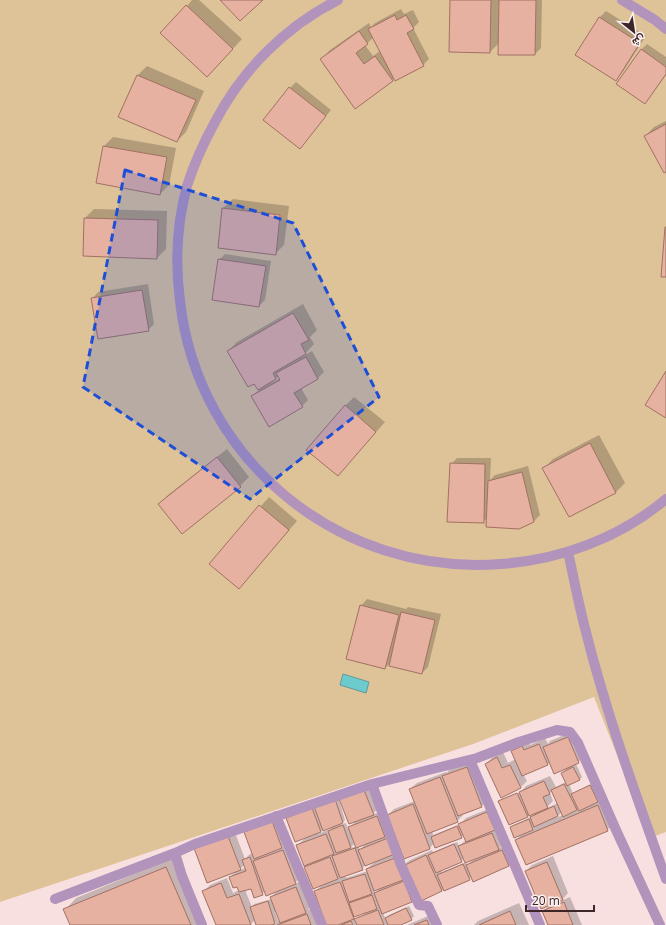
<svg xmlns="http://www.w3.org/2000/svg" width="666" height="925" viewBox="0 0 666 925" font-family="'Open Sans',Vazirmatn,sans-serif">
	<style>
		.green { fill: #dec298 }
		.water { fill: #6ecbcd; stroke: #5f9a9b }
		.shadow { fill: #0003; fill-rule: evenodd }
		.building { fill: #e6b1a1; stroke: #a27162 }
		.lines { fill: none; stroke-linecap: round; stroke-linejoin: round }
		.minor { stroke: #b193bc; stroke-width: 10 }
		.marked { fill: #1d4ed8; fill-opacity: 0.2; stroke: #1d4ed8; stroke-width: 3; stroke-dasharray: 8 5; stroke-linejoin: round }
	</style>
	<rect width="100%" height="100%" fill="#f8e0e0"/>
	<path class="green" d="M0,0H666V832L650,838L594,697L473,744L0,902Z"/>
	<path class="water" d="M343,674L369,682L366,693L340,685Z"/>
	<path class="shadow" d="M192,0H199L242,39L216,67L187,6Z
		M451,0H542L541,48L535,54L499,43L490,52Z
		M401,9L404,14L413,10L419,22L413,28L429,59L423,65L392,80L321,60L330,50L369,23L371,27L375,23ZM373,38L380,51L373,56L365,45Z
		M606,11L646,36L622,73L616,79L576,54L600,17Z
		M647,44L666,57V75L650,97L644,103L641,50Z
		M147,66L204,91L186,132L177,141L120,117L138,75Z
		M296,82L331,110L306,141L290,88Z
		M666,121V171L645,136L654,127Z
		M113,137L176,148L169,185L160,194L97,182L104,146Z
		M233,199L289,206L284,245L275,254L223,208Z
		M94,209L167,211L166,249L157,258L85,218Z
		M225,254L271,261L265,300L259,306L219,260Z
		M148,284L154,324L148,330L92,299L98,292Z
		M303,304L317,330L310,337L314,344L303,356L312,351L324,372L318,378L301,388L308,400L302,406L252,396L259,390L254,382L228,351L237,342ZM279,376L280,378L273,382V381Z
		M354,397L385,422L338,475L345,406Z
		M599,435L625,483L616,492L569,516L544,468L553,459Z
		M227,449L249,477L240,486L182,532L159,504L168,495Z
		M457,458H491L490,480L495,475L528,466L540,515L533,522L487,518L483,522L451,464Z
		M269,497L297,521L248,578L210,563Z
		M367,599L406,609L408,607L441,614L428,667L422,673L391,662L385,668L361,606Z
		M574,731L585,756L576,764L582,777L579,780L569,784L573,794L593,783L617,821L607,830L516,840L523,833L511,827L514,825L531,817L536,812L528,816L499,802L502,799L521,792L526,786L550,776L556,787L566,782L562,773L568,767L550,762L548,764L523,774L527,781L521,787L486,764L492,758L503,752L508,763L516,759L513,751L519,745L529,741L530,745L545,738L548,744L550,741ZM552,791L558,803L545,809L553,801L550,793ZM562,812L563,815L555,818Z
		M473,761L488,800L482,806L462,814L463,815L457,821L432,831L433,835L459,825L466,818L493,807L504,843L499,848L508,844L514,859L508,866L472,876L469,879L444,888L442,891L417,895L411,901L383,912L385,918L389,915L409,906L414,916L411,919L399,925H327L315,892L322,885L306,867L311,862L297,846L306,837L287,818L338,797L345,820L340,825L346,823L348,829L357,820L341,800L370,784L379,808L371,815L383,811L391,830L385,836L395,832L388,815L394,809L415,801L410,789L417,783L446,772L447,773L449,770ZM330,827L331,829L318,834L323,829ZM464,835L466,840L459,846L457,842L433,852L432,850L410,860L405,864L403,858L430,848L434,843L461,837ZM352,838H353L357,846L349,849L354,844ZM366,843L360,850L358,846ZM400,848L402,853L392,856ZM464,858L466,862L442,872L441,870L461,861ZM474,859L467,865L466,862ZM376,861L367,869L368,871L346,878L345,875L362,869L365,865ZM381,887L375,893L374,890ZM364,913L365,914L358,917L355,921L353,918L356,915Z
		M278,816L288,841L282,847L289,845L301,877L294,884L302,881L312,906L307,910L313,908L319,925H274L277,922L268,925H257L255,920L250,925H217L204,891L210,885L227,878L233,893L240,890L230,877L238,870L195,848L234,830L245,859L250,854L253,853L245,832ZM245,864L246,868L239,870ZM251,888L262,894L266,890H278L271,897L272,899L254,904L252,907L245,890ZM276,911L280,921H278L275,912Z
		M178,856L207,925H71L65,910L76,898Z
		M553,856L568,893L561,901L570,897L582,925H549L543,912L551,904L526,871L532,865Z
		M519,903L529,925H474L478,921Z
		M433,914L438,925H407Z"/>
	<path class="building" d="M220,0H263L240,21Z
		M450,0H491L490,53L449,52Z
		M499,0H536L535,55H498Z
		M186,5L233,49L207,77L160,33Z
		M395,15L397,20L406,15L414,29L407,33L424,66L395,81L368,29Z
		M599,17L640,43L616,81L575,55Z
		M359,31L368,44L356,53L364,64L375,56L393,81L355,109L320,59Z
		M641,49L666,67V74L645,104L616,84Z
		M137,75L196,100L177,142L118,117Z
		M289,87L326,116L300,149L263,120Z
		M666,124V172L664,173L644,136Z
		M103,146L167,157L160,195L96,183Z
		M222,208L280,215L276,255L218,248Z
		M84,218L158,220L157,259L83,256Z
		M665,227H666V277H661Z
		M218,259L266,266L259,307L212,300Z
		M142,290L149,331L98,339L91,298Z
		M293,313L309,340L301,344L306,354L273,373L276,379L258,390L254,384L248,387L227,351Z
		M306,357L318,379L294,393L303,407L269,427L251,396L280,380L276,373Z
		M666,371V418L645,405Z
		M345,405L376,432L338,476L306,450Z
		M590,443L616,493L569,517L542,468Z
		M217,457L241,487L182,534L158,504Z
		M450,463L485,464L484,523L447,522Z
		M522,472L534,522L519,529L486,527L488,481Z
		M259,505L289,530L239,589L209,564Z
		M360,605L399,615L385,669L346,659Z
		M401,612L435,620L422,674L389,666Z
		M568,737L579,763L554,774L543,747Z
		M539,744L548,765L522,776L511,751L522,746L524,750Z
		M497,757L502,768L510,765L521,788L501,798L485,764Z
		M467,767L482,807L458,816L442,776Z
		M573,767L580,780L567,786L561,773Z
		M440,777L458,822L427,834L409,789Z
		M544,781L550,794L543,797L548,808L529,816L519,792Z
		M564,784L577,810L563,817L551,790Z
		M590,785L598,802L579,811L571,794Z
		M364,790L374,815L349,824L339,799Z
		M517,793L528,817L509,825L498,801Z
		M335,799L343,823L323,831L314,806Z
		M413,804L430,849L404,859L387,815Z
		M598,805L608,831L526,865L515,840Z
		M554,806L558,816L534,827L530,817Z
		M312,808L321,832L295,842L286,818Z
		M487,812L495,830L466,842L458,824Z
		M377,816L385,837L356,848L348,827Z
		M529,819L533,830L514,838L510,827Z
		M272,821L282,848L254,859L244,832Z
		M343,825L351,848L336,853L328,831Z
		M457,826L462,838L435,848L431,837Z
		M492,833L499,850L465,863L458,846Z
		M326,834L334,854L304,866L296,845Z
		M228,836L241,870L207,883L194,848Z
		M388,838L395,854L365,866L358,850Z
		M454,844L462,862L436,873L428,855Z
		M355,848L363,870L340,878L332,856Z
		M283,850L296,884L266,896L253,861Z
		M502,850L509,866L473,882L466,865Z
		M426,855L442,891L419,902L403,866Z
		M250,857L263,895L254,898L251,889L239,892L237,887L233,888L229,877L246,871L242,860Z
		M330,857L338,879L313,889L304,867Z
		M395,858L403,880L374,891L366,869Z
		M547,862L563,900L541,909L525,871Z
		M463,864L470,880L444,891L437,875Z
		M166,867L191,925H70L63,909Z
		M365,874L372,894L349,902L342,881Z
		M404,881L412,902L382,914L374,893Z
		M340,882L354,919L338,925H326L314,891Z
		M221,883L227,898L239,894L251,925H216L202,891Z
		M296,887L306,913L280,923L270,897Z
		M372,895L377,909L354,917L349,903Z
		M268,901L275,924L271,925H256L250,907Z
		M564,902L573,925H548L542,911Z
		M406,908L412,920L401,925H388L385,918Z
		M378,910L384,925H357L354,919Z
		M510,911L516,925H479Z
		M307,914L311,925H277Z
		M427,920L429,925H414Z
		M351,921L353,925H341Z"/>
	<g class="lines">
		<path class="minor" d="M338,0C286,26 242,70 215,122C204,142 194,164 187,186C177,223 175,263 180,301C198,461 340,576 500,564C560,560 620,538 666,499
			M622,0L655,20L666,29
			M568,552C574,579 579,606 586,632C607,716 637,798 666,879
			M470,760L540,925
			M372,784L401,865L419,905L428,906L437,925
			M276,816L322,925
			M55,899L175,853
			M202,925L182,876L175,853L195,844L372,784L477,758L519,742L557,730L570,732L578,743L616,830L660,925"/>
	</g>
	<path class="marked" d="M125,170L293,223L379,397L250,499L83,387Z"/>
	<g transform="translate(634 32) rotate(150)" stroke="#fdf1f1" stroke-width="3" paint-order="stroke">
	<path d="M0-3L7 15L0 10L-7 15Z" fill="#3c2627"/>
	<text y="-6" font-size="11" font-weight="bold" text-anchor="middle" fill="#3c2627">ش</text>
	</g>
	<path d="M526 905v6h68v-6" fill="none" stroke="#3c2627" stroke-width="2"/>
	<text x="532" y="905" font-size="12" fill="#3c2627" stroke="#fdf1f1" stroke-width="3" paint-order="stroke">20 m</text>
</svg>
